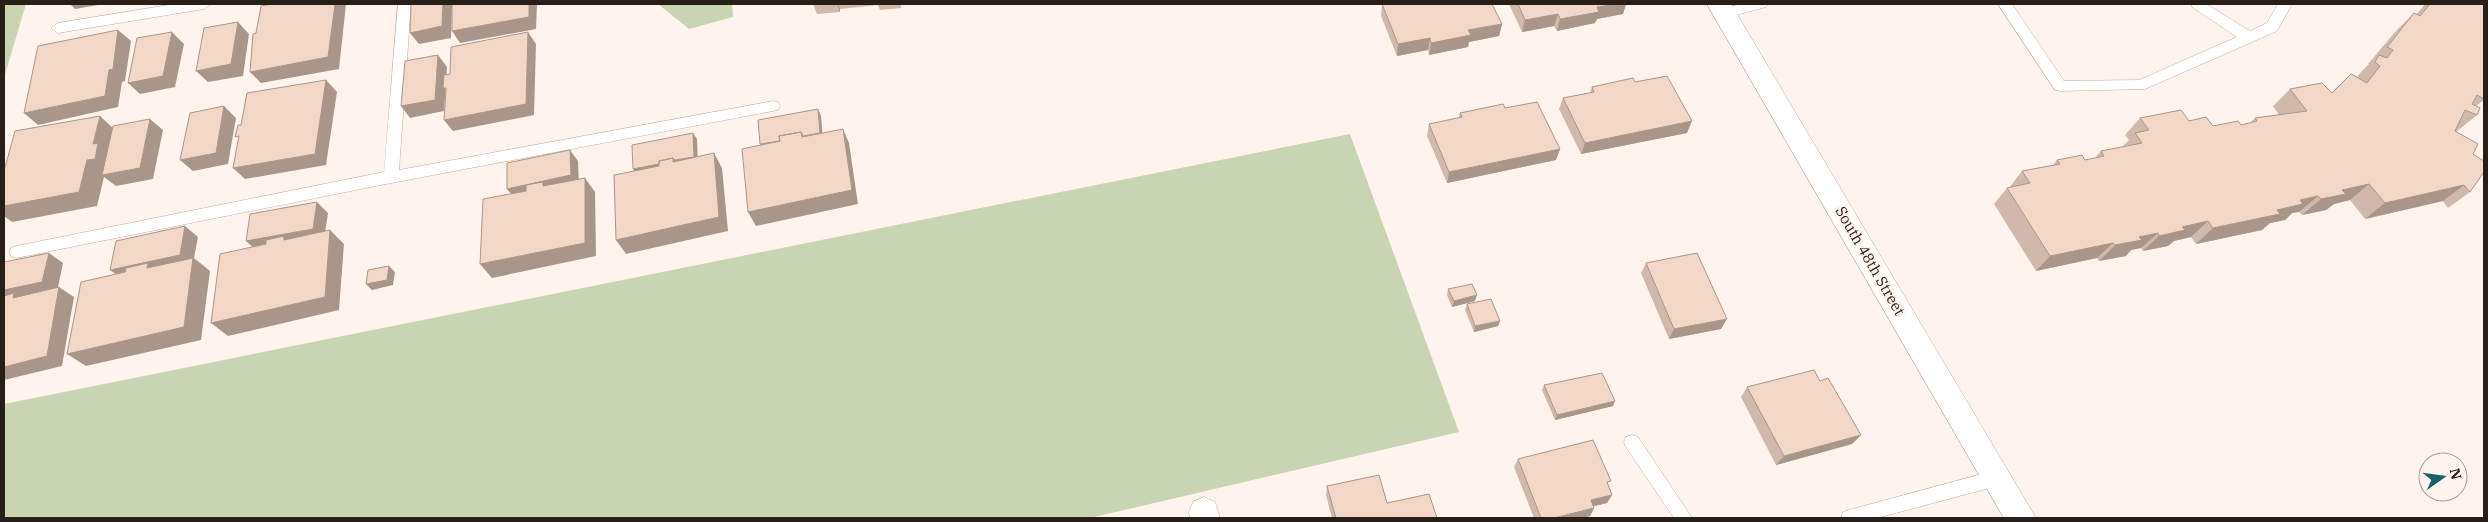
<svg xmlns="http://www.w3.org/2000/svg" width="2488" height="522" viewBox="0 0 2488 522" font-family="'IBM Plex Serif',serif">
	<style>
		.green { fill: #c9d4b3 }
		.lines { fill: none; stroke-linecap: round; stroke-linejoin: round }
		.lane-casing { stroke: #c5ab9a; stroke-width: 1 }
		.street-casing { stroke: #c5ab9a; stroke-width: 1 }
		.lane { fill: #fff; fill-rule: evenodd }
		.street { fill: #fff; fill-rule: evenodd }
		.wall { fill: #d0b9aa }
		.shaded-wall { fill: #a9968b }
		.building { fill: #f2d7c6; stroke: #a9968b }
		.labels { text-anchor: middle; stroke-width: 5; stroke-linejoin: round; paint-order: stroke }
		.street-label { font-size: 15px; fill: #271e17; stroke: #fff3ed }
	</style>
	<rect width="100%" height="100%" fill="#fff3ed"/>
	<path class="green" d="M4,4H26L4,78Z
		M658,4H732L733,17L689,29Z
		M1350,134L1459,432L1090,518H4V404Z"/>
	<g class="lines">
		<defs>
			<path id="lane" d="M175,4H211L204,9L58,33L51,28L58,23Z
				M398,4H411L399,170L773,101L778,102L780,106L778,110L773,111L391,183L16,258L11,256L9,252L11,248L16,246L384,172Z
				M1742,4H1768L1766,7L1725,18L1718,13L1720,9Z
				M1998,4H2012L2064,81L2139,80L2237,37L2192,7L2191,4H2206L2250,31L2267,23L2278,4H2292L2277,31L2145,89L2060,91L2055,90Z
				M1632,435L1638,437L1692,518H1674L1626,447L1624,442L1626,437Z
				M1997,470L2003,473L2005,478L2003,483L1997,486L1877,518H1841L1843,512L1849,510Z"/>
			<path id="street" d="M1707,4H1731L2036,518H2004Z
				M1204,497L1215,502L1220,518H1190L1189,512L1193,502Z"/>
		</defs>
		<use href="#lane" class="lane-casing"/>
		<use href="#street" class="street-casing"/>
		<use href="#lane" class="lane"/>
		<use href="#street" class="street"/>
	</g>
	<path class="wall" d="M813,4H901V8L880,10L878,5L840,9V12L817,14Z
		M1382,4L1502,24L1499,36L1469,42L1468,47L1429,55L1428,50L1397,56L1381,16Z
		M1509,4H1626L1623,14L1597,19L1595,23L1557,31L1554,26L1522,32Z
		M2425,4H2484V100L2476,106L2477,115L2456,132L2473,154L2470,192L2448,208L2443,201L2365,219L2350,200L2334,204L2326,210L2302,215L2299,212L2292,213L2285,220L2270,223L2262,230L2196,244L2191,237L2174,241L2168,246L2143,251L2141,248L2131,250L2126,256L2099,261L2097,258L2036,271L1994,204L2007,188H2009L2022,171L2053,165L2057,160H2085L2095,158L2101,151L2122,147L2129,140L2125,135L2140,118L2189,121L2213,126L2241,125L2250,123L2255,118L2279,115L2273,106L2290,89L2331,93L2351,74L2357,77L2361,72L2369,64H2368L2396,31L2414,13L2417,14Z
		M1592,87L1687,133L1581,154L1559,109L1563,98L1590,93Z
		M1505,108L1560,149L1556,160L1447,183L1427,136L1429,124L1459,118L1460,113Z
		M1646,263L1721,329L1669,339L1641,273Z
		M1448,289L1475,301L1452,307L1447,295Z
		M1467,304L1500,321L1498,326L1474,332L1465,310Z
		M1820,381L1861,435L1852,444L1776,465L1741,397L1747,387Z
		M1544,385L1613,406L1555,420L1542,390Z
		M1518,459L1608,485L1612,495L1607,503L1594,506V508L1590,516L1582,518H1534L1514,467Z
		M1327,486L1387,503L1437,518H1332L1326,495Z"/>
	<path class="shaded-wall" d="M70,4H104L75,9Z
		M335,4H346L339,69L261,83L250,72Z
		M443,4H452L451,38L419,44L410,33Z
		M529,4H537L536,29L460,43L452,31Z
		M837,4H838L840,9V12Z
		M1618,4H1626L1623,14L1597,19L1595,23L1557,31L1560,19L1597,7Z
		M1558,14L1554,26L1522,32L1525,20Z
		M238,22L249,34L243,76L208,82L196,71Z
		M1502,24L1499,36L1469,42L1468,47L1429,55L1431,43L1468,30Z
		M118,30L131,41L125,81L122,82L118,107L38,125L24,113L109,70Z
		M172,32L184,44L175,87L140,94L128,83Z
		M528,32L536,44L534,115L453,131L444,120Z
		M1430,38L1428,50L1397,56L1398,44Z
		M438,55L447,67L444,111L410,118L401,106Z
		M326,80L337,92L326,165L245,179L233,168Z
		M224,106L236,118L228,164L193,171L180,160Z
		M818,109L821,116L823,140L763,151L760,144Z
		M100,116L116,131L150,119L163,130L153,179L116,186L104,177L97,206L12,222L4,216V206L87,160L93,144Z
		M1692,121L1687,133L1581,154L1585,143Z
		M843,129L849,143L858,204L756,226L748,212Z
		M693,133L697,139L698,163L637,175L633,169L673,158Z
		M1560,149L1556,160L1447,183L1449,172Z
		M570,150L578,161L579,186L516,200L507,189Z
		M714,153L722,168L728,231L626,254L616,240Z
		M585,178L595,192L596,256L492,278L480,264Z
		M2369,184L2350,200L2334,204L2326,210L2302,215L2321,199L2342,190Z
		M2464,185L2443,201L2365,219L2385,203Z
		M2318,196L2299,212L2292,213L2285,220L2270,223L2262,230L2196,244L2213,228L2277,210L2300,200Z
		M317,202L328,213L324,240L258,252L246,241Z
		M2208,221L2191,237L2174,241L2168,246L2143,251L2159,236L2182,227Z
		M185,226L198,237L194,258L210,271L201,340L86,366L67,354L124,280L110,270Z
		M330,230L344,244L339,310L228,336L211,323Z
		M2158,233L2141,248L2131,250L2126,256L2099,261L2115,245L2139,237Z
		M2113,243L2097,258L2036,271L2050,256Z
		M49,253L63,263L57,292L4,303V290Z
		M389,266L395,272L393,285L372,290L366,284Z
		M59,287L74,297L62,366L4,380V367Z
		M1477,295L1475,301L1452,307L1454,301Z
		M1727,319L1721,329L1669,339L1674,329Z
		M1500,321L1498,326L1474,332L1475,326Z
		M1615,401L1613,406L1555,420L1557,415Z
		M1861,435L1852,444L1776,465L1784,456Z
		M1612,495L1607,503L1586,508L1591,500Z
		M1594,508L1590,516L1582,518H1554Z"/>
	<path class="building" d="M272,4H335L328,57L250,72L253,34L256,33L261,6Z
		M411,4H443L442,26L410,33Z
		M452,4H529V17L452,31Z
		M1382,4H1492L1502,24L1468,30L1471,35L1431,43L1430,38L1398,44Z
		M1518,4H1618L1597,7L1599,12L1560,19L1558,14L1525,20Z
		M2430,4H2484V99L2477,95L2472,104L2480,108L2477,115L2465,110L2455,131L2478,144L2473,154L2484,161V172L2470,192L2464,185L2385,203L2369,184L2342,190L2346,194L2321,199L2318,196L2300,200L2303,204L2277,210L2280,214L2213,228L2208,221L2182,227L2185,230L2159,236L2158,233L2139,237L2142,240L2115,245L2113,243L2050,256L2007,188L2030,183L2022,171L2060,164L2057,160L2082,155L2085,160L2104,156L2101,151L2142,143L2135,133L2149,130L2140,118L2181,110L2189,121L2206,117L2213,126L2238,121L2241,125L2257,121L2255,118L2307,111L2290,89L2322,83L2332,93L2351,74L2367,83L2380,66L2375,62L2379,55L2387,58L2393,50L2387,47L2414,13L2420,16Z
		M238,22L231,64L196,71L204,28Z
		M118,30L113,69L109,70L105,96L24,113L38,46Z
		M172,32L163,76L128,83L137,38Z
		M528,32L526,104L444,120L446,88H443L444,75L450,74L451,47Z
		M438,55L435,100L401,106L405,61Z
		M1667,76L1692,121L1585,143L1563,98L1594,92L1592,87L1633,78L1635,82Z
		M326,80L315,154L233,168L239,136L235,137L238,125H241L247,93Z
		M1537,102L1560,149L1449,172L1429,124L1462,117L1460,113L1503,104L1505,108Z
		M224,106L216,153L180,160L190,113Z
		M818,109L820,133L803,136L801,132L779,136L780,141L760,144L758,120Z
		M100,116L93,144L98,143L95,159L87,160L79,192L4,206V171L15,131Z
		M150,119L140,168L102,175L113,126Z
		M843,129L852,190L748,212L742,149L780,141L779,136L801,132L802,137Z
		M693,133L694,157L675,160L673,158L659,161V164L633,169L632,145Z
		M570,150L571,175L507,189V163Z
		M714,153L719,217L616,240L614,175L659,166V161L673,158V162Z
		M585,178V243L480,264L483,199L526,191V185L543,182V186Z
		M317,202L313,229L246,241L250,214Z
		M185,226L180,255L110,270L116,241Z
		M330,230L325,297L211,323L220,254L266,244V240L284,236V240Z
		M49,253L42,282L4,290V262Z
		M1697,253L1727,319L1674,329L1646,263Z
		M193,258L184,327L67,354L81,282L125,272L126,268L148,263L147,268Z
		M389,266L387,280L366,284L368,270Z
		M1472,284L1477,295L1454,301L1448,289Z
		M59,287L47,356L4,367V296L14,293L13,298Z
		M1491,299L1500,321L1475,326L1467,304Z
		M1814,370L1820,381L1828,378L1861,435L1784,456L1747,387Z
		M1602,373L1615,401L1557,415L1544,385Z
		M1593,440L1611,481L1607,482L1612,495L1591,500L1594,508L1554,518H1541L1518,459Z
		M1379,475L1387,503L1429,494L1437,518H1336L1327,486Z"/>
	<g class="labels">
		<g class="street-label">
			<text transform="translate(1870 261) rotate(60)" y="5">South 48th Street</text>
		</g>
	</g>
	<rect width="2488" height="522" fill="none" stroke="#271e17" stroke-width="10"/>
	<g transform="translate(2443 477) rotate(76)"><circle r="24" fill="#fff3ed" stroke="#a99e97"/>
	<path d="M0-4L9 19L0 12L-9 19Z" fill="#18626f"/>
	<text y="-8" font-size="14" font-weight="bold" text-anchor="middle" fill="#271e17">N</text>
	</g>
</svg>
